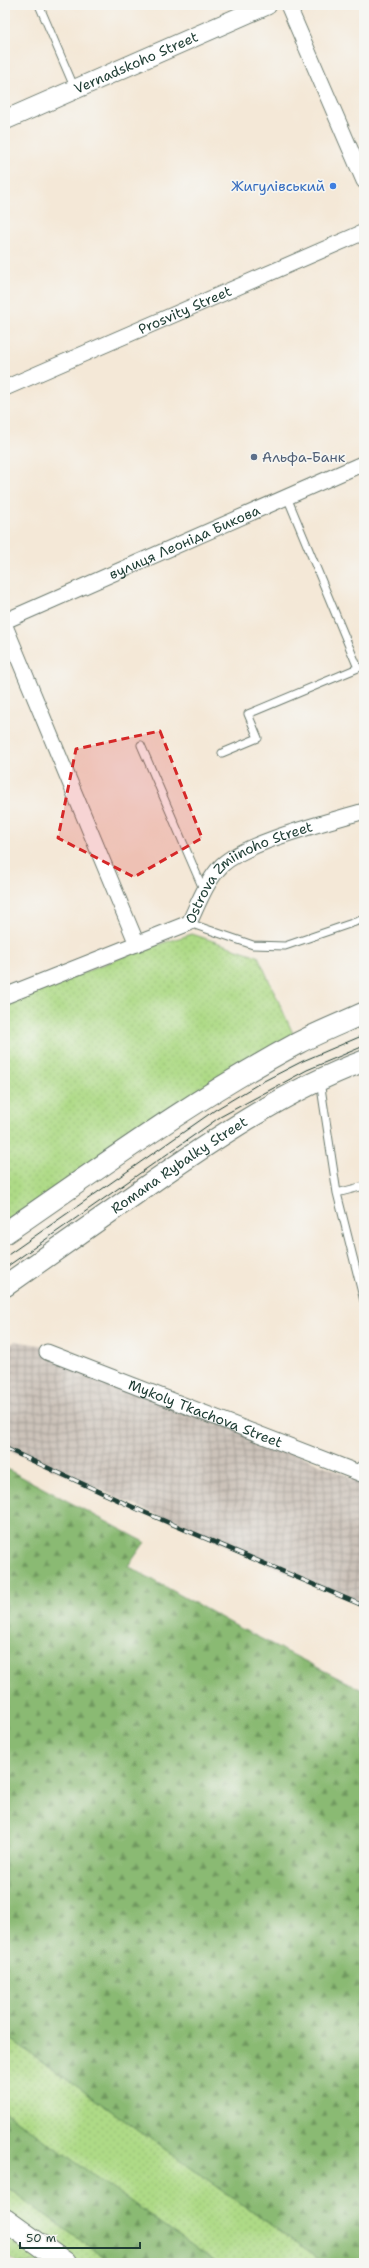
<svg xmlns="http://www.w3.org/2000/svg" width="369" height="2268" viewBox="0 0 369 2268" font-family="'Shantell Sans',sans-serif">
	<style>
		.industrial { fill: url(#industrial-grid) }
		.grass { fill: url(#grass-dots); stroke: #668c5d }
		.forest { fill: url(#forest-firs); stroke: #547c54 }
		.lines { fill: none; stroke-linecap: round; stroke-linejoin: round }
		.service-casing { stroke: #6a796d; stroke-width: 9 }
		.minor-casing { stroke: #6a796d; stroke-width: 17 }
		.tertiary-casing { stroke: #6a796d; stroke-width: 21 }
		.secondary-casing { stroke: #6a796d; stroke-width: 23 }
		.primary-casing { stroke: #6a796d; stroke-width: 24 }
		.service { stroke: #fff; stroke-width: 7 }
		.minor { stroke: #fff; stroke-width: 15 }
		.tertiary { stroke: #fff; stroke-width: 19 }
		.secondary { stroke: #fff; stroke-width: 21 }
		.primary { stroke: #fff; stroke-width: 22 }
		.tram { stroke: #1f3d34; stroke-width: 1 }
		.rail-casing { stroke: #1f3d34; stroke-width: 4.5 }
		.rail { stroke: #f6f6f2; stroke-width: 3; stroke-dasharray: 9; stroke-linecap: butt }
		.marked { fill: #d62828; fill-opacity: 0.2; stroke: #d62828; stroke-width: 3; stroke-dasharray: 8 5; stroke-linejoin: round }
		.shop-dot { fill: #3f7fe0; stroke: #f6f6f2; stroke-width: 1.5 }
		.service-dot { fill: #5c6f8a; stroke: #f6f6f2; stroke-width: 1.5 }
		.labels { text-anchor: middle; stroke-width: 3.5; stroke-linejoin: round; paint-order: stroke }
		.street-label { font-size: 14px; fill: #1f3d34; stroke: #f6f6f2 }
		.shop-label { font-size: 14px; fill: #366cbe; stroke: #f6f6f2; text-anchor: end }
		.service-label { font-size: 14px; fill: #4e5e75; stroke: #f6f6f2; text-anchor: start }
	</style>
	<defs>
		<pattern id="industrial-grid" width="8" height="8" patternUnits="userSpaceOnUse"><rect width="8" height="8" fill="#ccc2b9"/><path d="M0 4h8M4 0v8" fill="none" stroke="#a59f97"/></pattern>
		<pattern id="grass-dots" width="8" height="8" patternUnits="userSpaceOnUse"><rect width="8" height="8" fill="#aeda86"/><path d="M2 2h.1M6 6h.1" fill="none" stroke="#95bc74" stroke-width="1.8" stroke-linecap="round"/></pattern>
		<pattern id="forest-firs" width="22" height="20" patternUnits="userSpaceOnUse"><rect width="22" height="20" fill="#8aba73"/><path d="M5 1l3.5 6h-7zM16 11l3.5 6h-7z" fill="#70985f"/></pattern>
	</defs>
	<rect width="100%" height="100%" fill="#f6f6f2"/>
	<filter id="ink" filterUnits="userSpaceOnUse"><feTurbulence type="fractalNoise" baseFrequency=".025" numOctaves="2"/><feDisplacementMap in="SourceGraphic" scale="8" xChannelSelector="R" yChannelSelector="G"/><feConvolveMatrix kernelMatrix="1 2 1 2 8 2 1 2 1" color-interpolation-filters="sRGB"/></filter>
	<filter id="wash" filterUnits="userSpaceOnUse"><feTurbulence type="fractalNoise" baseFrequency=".012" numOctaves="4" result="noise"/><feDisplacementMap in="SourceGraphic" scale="16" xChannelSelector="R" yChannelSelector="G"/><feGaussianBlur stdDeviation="0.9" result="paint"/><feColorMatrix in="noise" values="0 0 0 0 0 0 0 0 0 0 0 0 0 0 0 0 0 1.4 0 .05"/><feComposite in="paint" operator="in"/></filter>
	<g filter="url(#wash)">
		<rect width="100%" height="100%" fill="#f4e8d7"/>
		<path class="industrial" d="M15,1341L51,1347L364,1483V1606L5,1448V1350Z"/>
		<path class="grass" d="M192,934L258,956L295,1038L5,1225V1004L140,950Z
			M5,2035L324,2263H217L5,2112Z
			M5,2186L112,2263H19L5,2253Z"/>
		<path class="forest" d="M5,1468L145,1542L128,1566L236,1626L364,1691V2263H324L5,2035Z
			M5,2112L217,2263H112L5,2186Z"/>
	</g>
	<g filter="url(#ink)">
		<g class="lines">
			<defs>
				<path id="service" d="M39,5L75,89
					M141,745L204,891
					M222,753L258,738L248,714L358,668L287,497
					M189,923L253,945L285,946L364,919
					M320,1081L337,1193
					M364,1186L337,1193L364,1301
					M353,1471L364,1463"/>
				<g id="minor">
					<path d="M288,5L364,181"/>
					<path id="s1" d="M5,388L364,232"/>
					<path id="s2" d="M5,621L364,463"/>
					<path d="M5,626L137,944"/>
					<path id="s3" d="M5,996L189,923C198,904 207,880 222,865C248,841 328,822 364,811"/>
					<path id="s4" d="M47,1352L364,1475"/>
				</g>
				<g id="tertiary">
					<path id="s5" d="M5,120L267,5"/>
				</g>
				<g id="secondary">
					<path d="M5,1233C101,1167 195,1098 298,1043C319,1032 342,1023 364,1013"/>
					<path id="s6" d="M5,1286C50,1254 96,1222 141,1190C211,1141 284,1091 364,1061"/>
				</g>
				<path id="primary" d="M5,2220L65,2263"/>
			</defs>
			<use href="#service" class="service-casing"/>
			<use href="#minor" class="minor-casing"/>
			<use href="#tertiary" class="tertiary-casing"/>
			<use href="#secondary" class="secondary-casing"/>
			<use href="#primary" class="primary-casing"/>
			<use href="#service" class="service"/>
			<use href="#minor" class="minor"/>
			<use href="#tertiary" class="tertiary"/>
			<use href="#secondary" class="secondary"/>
			<use href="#primary" class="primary"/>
			<path class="tram" d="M5,1257L215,1110L260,1083L303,1061L364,1035
				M5,1268L220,1117L307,1070L364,1046"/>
			<defs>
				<path id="rail" d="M5,1448L146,1513L364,1606"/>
			</defs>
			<use href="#rail" class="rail-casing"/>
			<use href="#rail" class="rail"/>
		</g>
	</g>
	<path class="marked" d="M160,731L202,838L134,877L58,838L76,749Z"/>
	<circle class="shop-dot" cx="333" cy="186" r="4"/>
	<circle class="service-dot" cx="254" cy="457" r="4"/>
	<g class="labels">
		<g class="street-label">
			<text dy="5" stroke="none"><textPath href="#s5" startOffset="143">Vernadskoho Street</textPath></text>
			<text dy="5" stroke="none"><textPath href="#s1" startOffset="196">Prosvity Street</textPath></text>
			<text dy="5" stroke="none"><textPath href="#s2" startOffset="196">вулиця Леоніда Бикова</textPath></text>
			<text dy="5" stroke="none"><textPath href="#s3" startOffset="281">Ostrova Zmiinoho Street</textPath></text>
			<text dy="5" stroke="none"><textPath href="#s6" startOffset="212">Romana Rybalky Street</textPath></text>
			<text dy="5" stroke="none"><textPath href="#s4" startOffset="170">Mykoly Tkachova Street</textPath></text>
		</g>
		<g class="shop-label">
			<text x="325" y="191">Жигулівський</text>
		</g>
		<g class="service-label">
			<text x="262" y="462">Альфа-Банк</text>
		</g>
	</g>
	<rect width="369" height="2268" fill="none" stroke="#f6f6f2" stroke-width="20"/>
	<path d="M20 2242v6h120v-6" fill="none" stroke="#1f3d34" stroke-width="2"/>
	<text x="26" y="2242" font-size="12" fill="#1f3d34" stroke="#f6f6f2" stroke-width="3" paint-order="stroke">50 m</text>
</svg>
